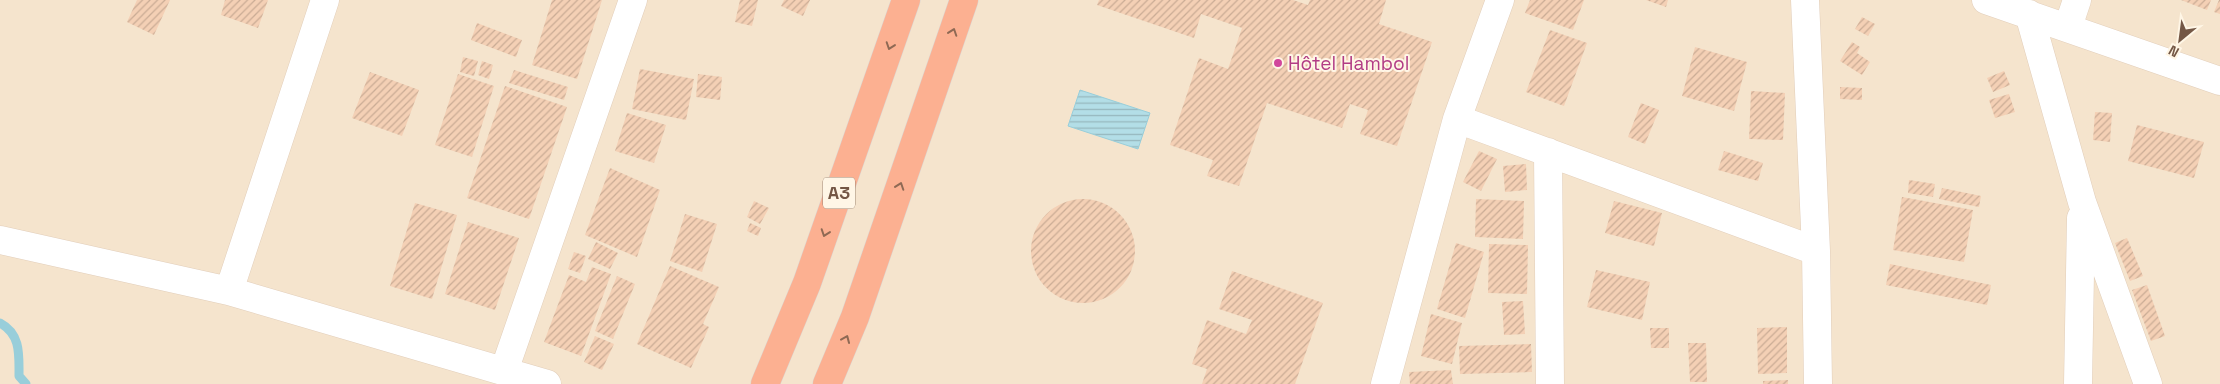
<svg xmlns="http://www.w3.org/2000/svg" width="2220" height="384" viewBox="0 0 2220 384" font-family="'Space Grotesk',sans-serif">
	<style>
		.residential { fill: #f5e4cd }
		.water { fill: url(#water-rules); stroke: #98ceda }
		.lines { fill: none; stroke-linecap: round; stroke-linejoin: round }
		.stream { stroke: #98ceda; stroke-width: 9 }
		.building { fill: url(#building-hatch) }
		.minor-casing { stroke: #e2ceba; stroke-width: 29 }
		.highway-casing { stroke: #dbd3cf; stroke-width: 29 }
		.minor { stroke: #fff; stroke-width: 28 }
		.highway { stroke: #fcb091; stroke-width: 28 }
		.oneway { stroke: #8f6954 }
		.hotel-dot { fill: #d1479c; stroke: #fff6e6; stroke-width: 2 }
		.labels { text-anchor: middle; stroke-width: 4; stroke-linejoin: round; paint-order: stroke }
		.shield { fill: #fff6e6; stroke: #9e8775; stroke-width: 1 }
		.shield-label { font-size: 18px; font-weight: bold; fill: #745745 }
		.hotel-label { font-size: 19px; fill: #b23c85; stroke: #fff6e6; text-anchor: start }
	</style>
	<defs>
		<pattern id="water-rules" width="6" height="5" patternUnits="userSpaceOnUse" patternTransform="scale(1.25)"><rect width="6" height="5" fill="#b3dee7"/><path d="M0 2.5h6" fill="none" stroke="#96b7bd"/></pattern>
		<pattern id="building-hatch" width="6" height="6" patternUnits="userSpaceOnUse" patternTransform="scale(1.25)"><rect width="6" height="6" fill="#f4d0b5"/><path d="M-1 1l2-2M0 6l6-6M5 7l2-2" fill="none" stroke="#caac95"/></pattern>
	</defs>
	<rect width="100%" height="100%" fill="#fdf2df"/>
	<path class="residential" d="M0,0H2220V384H0Z"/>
	<path class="water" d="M1080,90L1150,113L1138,149L1068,126Z"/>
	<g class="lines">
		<path class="stream" d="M0,323C21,334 19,355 19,376L26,384"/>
	</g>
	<path class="building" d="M137,0H170L154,35L127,22Z
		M225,0H268L258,28L221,15Z
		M552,0H602L577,79L532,65Z
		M740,0H758L752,26L735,22Z
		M784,0H810L803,16L781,6Z
		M1099,0H1293L1308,5L1310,0H1386L1379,24L1432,42L1397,146L1360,134L1368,110L1350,104L1342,128L1267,103L1239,186L1207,176L1213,160L1170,145L1199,58L1228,69L1242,28L1201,14L1194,38L1097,5Z
		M1530,0H1584L1573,30L1525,13Z
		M1646,0H1668L1666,7Z
		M2181,0H2211L2207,10Z
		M2219,0H2220V14L2214,12Z
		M1862,17L1875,24L1868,36L1855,29Z
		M477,23L522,40L516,57L471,40Z
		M1550,30L1587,43L1564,106L1526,92Z
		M1852,42L1860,47L1857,53L1870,62L1862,75L1840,61Z
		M1695,47L1747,62L1734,111L1682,96Z
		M463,57L478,61L474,76L460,72Z
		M482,61L493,65L489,79L478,75Z
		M640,69L694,79L686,120L632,109Z
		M514,70L568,87L564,100L509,83Z
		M2004,71L2010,85L1993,92L1987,78Z
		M370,72L419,90L402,136L352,118Z
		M458,74L494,86L472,157L435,145Z
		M698,74L722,77L720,100L696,97Z
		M505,86L567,107L529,219L467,198Z
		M1840,87L1862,88V100L1840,99Z
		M1751,91L1785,93L1783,140L1749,139Z
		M2009,94L2015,112L1995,118L1989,100Z
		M1641,103L1659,110L1645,144L1628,137Z
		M2095,112L2112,113L2110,142L2093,140Z
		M627,113L666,125L654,163L615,151Z
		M2137,125L2204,142L2194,178L2128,161Z
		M1479,151L1497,159L1481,191L1463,182Z
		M1724,151L1763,163L1758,181L1718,170Z
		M1526,164L1527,190L1505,192L1503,166Z
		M610,168L660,190L637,257L585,235Z
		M1909,180L1935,184L1933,197L1908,193Z
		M1942,188L1981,196L1979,207L1939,199Z
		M1902,197L1973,210L1964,262L1893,250Z
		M1031 251a52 52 0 1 1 104 0a52 52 0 1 1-104 0Z
		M1476,199L1524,201L1523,239L1475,237Z
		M754,201L769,208L760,224L747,217Z
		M1614,201L1662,213L1654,246L1605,233Z
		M415,203L457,215L432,299L390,286Z
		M685,214L717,224L702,272L670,261Z
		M468,222L519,238L495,310L445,294Z
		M750,223L761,228L758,236L747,231Z
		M2127,238L2143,276L2130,281L2115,243Z
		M596,242L618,253L610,269L588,259Z
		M1456,243L1484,252L1465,318L1437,309Z
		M1489,244L1528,245L1527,294L1488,293Z
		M574,252L586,256L580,273L568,269Z
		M1890,264L1991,285L1987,305L1886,285Z
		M670,266L719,287L703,324L709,327L691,368L637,344Z
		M592,267L611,274L581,356L544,342L569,275L586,282Z
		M1596,270L1650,282L1642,320L1587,307Z
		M1232,271L1323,303L1295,384H1202L1207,369L1192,364L1207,320L1246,334L1252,320L1219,309Z
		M617,276L635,284L613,339L595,331Z
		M2147,285L2165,336L2151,341L2132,290Z
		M1523,301L1525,334L1504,335L1502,302Z
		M1431,314L1462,323L1452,364L1421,356Z
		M1787,327V373L1758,374L1757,328Z
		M1650,328H1669V348H1651Z
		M595,336L614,344L602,370L584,362Z
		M1688,343H1706L1707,382H1690Z
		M1531,344L1532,372L1460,374L1459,346Z
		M1451,370L1453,384H1410L1409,372Z
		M1788,380V384H1763V381Z"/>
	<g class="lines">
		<defs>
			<path id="minor" d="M1805,0L1816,251L1818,384
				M1986,0L2220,81
				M2029,14L2082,202L2148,384
				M2068,27L2077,0
				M1457,119L1816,251
				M1548,152L1550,384
				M0,240L229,291L547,384
				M229,291L325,0
				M504,371L633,0
				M1385,384L1457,119L1500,0
				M2078,384L2081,218"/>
			<path id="highway" d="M765,384L807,283L906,0
				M827,384L855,317L964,0"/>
		</defs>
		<use href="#minor" class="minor-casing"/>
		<use href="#highway" class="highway-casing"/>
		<use href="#minor" class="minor"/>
		<use href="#highway" class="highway"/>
	</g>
	<defs><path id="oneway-chevron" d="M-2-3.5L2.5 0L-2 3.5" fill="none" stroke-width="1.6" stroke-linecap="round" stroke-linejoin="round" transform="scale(1.25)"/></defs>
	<g class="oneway">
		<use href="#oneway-chevron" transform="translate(953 32) rotate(-71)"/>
		<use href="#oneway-chevron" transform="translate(890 46) rotate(109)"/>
		<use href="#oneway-chevron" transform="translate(900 186) rotate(-71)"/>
		<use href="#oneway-chevron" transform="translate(825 233) rotate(109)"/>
		<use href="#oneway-chevron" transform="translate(846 339) rotate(-67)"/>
	</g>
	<circle class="hotel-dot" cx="1278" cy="63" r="5"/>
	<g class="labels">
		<rect class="shield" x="823" y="177.5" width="32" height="31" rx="4"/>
		<g class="shield-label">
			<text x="839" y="199">A3</text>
		</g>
		<g class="hotel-label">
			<text x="1288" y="70">Hôtel Hambol</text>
		</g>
	</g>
	<g transform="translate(2180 40) rotate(209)" stroke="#fff6e6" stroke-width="4" paint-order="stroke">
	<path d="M0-4L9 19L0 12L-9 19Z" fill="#745745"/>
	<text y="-8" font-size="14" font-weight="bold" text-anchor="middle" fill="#745745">N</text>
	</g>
</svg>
